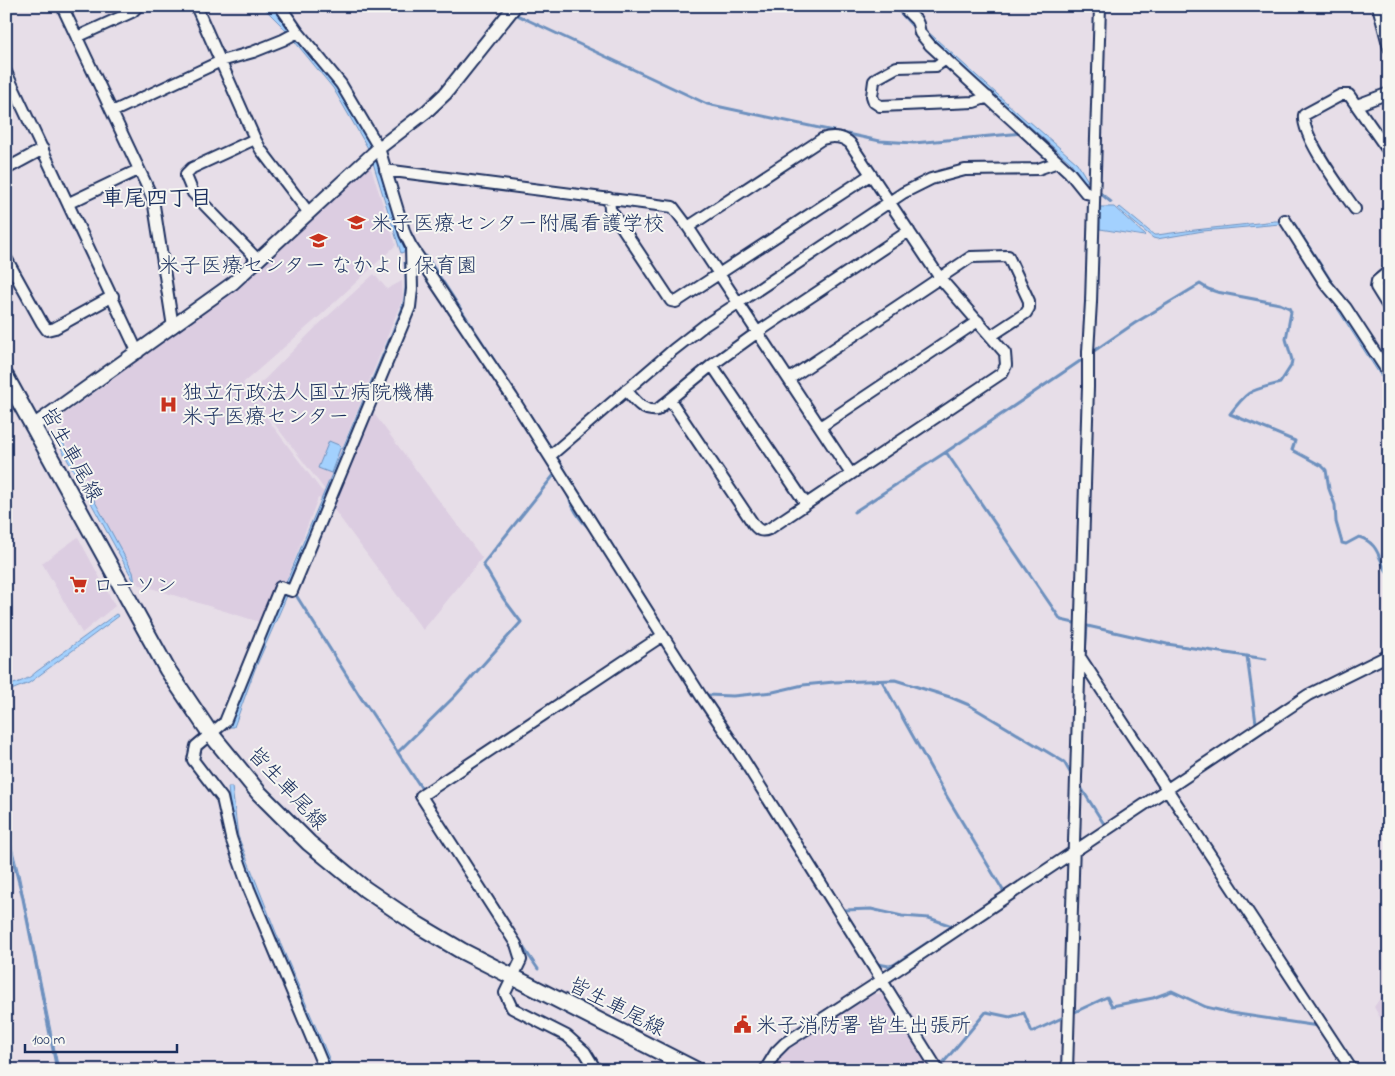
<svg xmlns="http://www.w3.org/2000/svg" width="1395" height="1076" viewBox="0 0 1395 1076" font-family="'Indie Flower','Klee One',sans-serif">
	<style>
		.built { fill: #dccde1 }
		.water { fill: #a3d1fe; stroke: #6d90be }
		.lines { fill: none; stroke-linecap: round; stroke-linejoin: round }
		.stream { stroke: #6d90be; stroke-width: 3 }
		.minor-casing { stroke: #1b2f5e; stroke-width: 14 }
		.tertiary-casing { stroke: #1b2f5e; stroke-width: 16 }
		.secondary-casing { stroke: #1b2f5e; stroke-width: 19 }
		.minor { stroke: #f6f6f2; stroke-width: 10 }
		.tertiary { stroke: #f6f6f2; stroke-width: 12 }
		.secondary { stroke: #f6f6f2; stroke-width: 15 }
		.labels { text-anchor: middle; stroke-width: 4; stroke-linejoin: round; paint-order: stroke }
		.poi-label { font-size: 21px; fill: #1b2f5e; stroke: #f6f6f2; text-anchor: start }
		.street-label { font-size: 21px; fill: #1b2f5e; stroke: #f6f6f2 }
		.neighbourhood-label { font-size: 22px; font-weight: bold; fill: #1b2f5e; stroke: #f6f6f2 }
	</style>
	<rect width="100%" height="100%" fill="#e7dee8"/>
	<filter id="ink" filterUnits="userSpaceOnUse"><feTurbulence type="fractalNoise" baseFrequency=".02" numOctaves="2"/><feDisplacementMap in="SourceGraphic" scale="10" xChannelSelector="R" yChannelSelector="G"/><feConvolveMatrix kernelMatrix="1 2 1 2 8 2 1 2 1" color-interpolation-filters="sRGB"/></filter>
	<g filter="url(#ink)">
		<path class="built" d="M370,165L396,245L321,315L243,383L269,421L321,490L330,494L327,501L318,498L285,584L263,623L138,584L62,436L65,414L243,284Z
			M374,274L387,289L402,281L403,298L325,490L250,392L266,378L316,327Z
			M369,407L482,558L423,630L329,503Z
			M78,537L115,606L82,633L42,563Z
			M873,993L886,996L900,1020L906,1024L933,1067L929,1070H769L783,1053L798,1040Z
			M1383,994L1389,1003V1033L1374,1007Z"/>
		<path class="water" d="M262,6H271L338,87L368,138L378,160L406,251L401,253L369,150L333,88L281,25Z
			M893,6H895L912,23L926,30L1028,122L1029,121L1077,163L1088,181L1084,183L1071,163L923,32L911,26Z
			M1100,207H1114L1145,235L1144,236L1100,229Z
			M1120,207L1154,235H1157C1196,229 1236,226 1275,221H1279L1280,224L1203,231L1157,239L1153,238L1118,209Z
			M1290,220H1293L1334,284L1342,308L1389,381V389L1338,310L1330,286Z
			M404,262H408L407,308L293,582L255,669L234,727H229L267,628L401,310C406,294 406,279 404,262Z
			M60,437L133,572L135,583L56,439Z
			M329,441L341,446L331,473L318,468Z
			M116,614L119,616L41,674L29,683L6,692V687C17,682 27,681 36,672Z
			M228,787H232L238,836L279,940L334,1070H329L251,884L233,836Z
			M6,824L19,874L59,1070L45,1014L22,891L6,830Z
			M1004,891L1005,892L892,968L890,966Z"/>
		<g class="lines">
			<path class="stream" d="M502,6L503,7
				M517,15L707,104L880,141L914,143L1023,133
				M1100,193L1111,202
				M426,256L537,426L668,634
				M1091,353L1135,323L1200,284L1208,289L1217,292L1280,304L1289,308L1291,312L1286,339L1292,360L1291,366L1280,383C1250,391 1249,389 1230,414L1295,441L1292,450L1322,466L1326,470L1329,489L1335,505L1336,522L1342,543L1346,544L1359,537C1381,544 1377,560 1389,574
				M946,452L1086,357
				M567,492C570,503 580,522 590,528
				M854,512L946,452L1061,620L1167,644L1266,659
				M294,592L361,698L367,706L422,789
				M1085,653L1087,626
				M1247,656L1256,723
				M882,681L943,790L1004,892L1002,894
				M706,695L733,696L773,692L803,685L834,682L895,680L950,697L969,705L1064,762L1071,774
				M398,752L455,696L521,622L503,598L483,564L554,475
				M1080,786L1104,824
				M770,793L878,964L889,966L894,965
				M6,833L22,894L57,1070
				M844,910L871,909L902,916L929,918L952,926
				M519,941L538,969
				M943,1063L986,1012L1010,1017L1024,1013L1032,1032L1107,997L1112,1006L1153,998L1172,991L1206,1007L1231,1013L1318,1026"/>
			<defs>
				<path id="minor" d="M62,6L153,199L173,327
					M196,6L255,139L261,150L309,213
					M280,6L298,32L341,84L379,148L405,234L411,246L512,397L701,696L738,751L938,1070
					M902,6L916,20L918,24L920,33L930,45L1069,172L1086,193L1094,195
					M1378,6L1389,48
					M77,37L132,12L138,6
					M946,59L936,66L897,67L877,78L874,81L872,96L874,102L880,106L974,102L988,97
					M6,72L138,353
					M1357,105L1389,93
					M112,112L221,61L253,52L283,40L298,32
					M255,139L192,168L186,174V176L193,193L258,260
					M6,169L43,149
					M385,170L673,207L688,227L851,474
					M609,198L610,209L671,301L676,302L870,175
					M69,203L138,170
					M1355,209C1342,190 1301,136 1304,115L1341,95H1349L1389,152
					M1285,220L1325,283L1346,308L1389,374
					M6,258L42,323L47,330L55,328L113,296
					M1389,271L1377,281L1376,287L1389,308
					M712,365L806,504
					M789,379L971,257L1008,256L1029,301V308L1026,313L991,336
					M626,390C635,400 642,412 657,410L712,365L758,332L909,231
					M670,400L754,525C759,531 762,532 769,529L1002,373L1006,365L1005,353L940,278L850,143C842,136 831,136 822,139L688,227
					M820,427L978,321
					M550,456L673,350L705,325L903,193L931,179L965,170L1038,169L1058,162
					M1080,657L1352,1070
					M325,1070L249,889L231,838L222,798L193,760L196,746L225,722L280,587L292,591L410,307L412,289L411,246
					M596,1070L585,1052L567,1036L512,1008L505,993L521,960L516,944L421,796L662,636
					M765,1070L776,1052L785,1043L882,980L1308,695L1389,655
					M1067,1070L1088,387V352L1091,302L1100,6"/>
				<path id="tertiary" d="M33,426L233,283L379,148L427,111L445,94L515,6"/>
				<path id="secondary" d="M6,377L167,669L210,733L259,793L309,843L365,889L418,925L462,951L696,1070"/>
			</defs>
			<use href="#minor" class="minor-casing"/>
			<use href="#tertiary" class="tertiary-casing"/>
			<use href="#secondary" class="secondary-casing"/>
			<use href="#minor" class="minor"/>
			<use href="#tertiary" class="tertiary"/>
			<use href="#secondary" class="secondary"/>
		</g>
	</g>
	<defs>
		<symbol id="school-bare" viewBox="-9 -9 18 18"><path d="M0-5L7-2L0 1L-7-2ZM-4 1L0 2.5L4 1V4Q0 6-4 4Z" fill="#c8321e" stroke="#f6f6f2" stroke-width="2.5" paint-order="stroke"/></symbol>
		<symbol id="hospital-bare" viewBox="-9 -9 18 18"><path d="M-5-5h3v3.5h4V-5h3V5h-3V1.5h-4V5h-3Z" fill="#c8321e" stroke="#f6f6f2" stroke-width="2.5" paint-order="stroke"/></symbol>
		<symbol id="supermarket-bare" viewBox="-9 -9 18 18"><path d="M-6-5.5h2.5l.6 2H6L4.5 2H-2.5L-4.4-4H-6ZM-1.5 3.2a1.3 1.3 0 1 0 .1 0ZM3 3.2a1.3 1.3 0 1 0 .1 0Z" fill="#c8321e" stroke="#f6f6f2" stroke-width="2.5" paint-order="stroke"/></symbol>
		<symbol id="civic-bare" viewBox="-9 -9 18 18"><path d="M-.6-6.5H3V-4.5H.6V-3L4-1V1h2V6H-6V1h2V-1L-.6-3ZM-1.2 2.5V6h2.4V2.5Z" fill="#c8321e" stroke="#f6f6f2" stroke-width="2.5" paint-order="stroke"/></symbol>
	</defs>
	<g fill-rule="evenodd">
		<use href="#school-bare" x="344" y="210" width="25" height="25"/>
		<use href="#school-bare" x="306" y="228" width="25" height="25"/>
		<use href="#hospital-bare" x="156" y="392" width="25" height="25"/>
		<use href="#supermarket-bare" x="66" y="572" width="25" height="25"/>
		<use href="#civic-bare" x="730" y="1012" width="25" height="25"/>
	</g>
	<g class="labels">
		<g class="poi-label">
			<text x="371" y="230">米子医療センター附属看護学校</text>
			<text x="318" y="272" text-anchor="middle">米子医療センター なかよし保育園</text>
			<text x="182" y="399">独立行政法人国立病院機構<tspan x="182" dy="24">米子医療センター</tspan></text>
			<text x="93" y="592">ローソン</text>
			<text x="756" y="1032">米子消防署 皆生出張所</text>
		</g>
		<g class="street-label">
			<text transform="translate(72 454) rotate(61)" y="7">皆生車尾線</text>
			<text transform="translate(288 788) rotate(47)" y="7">皆生車尾線</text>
			<text transform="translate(617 1006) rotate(27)" y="7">皆生車尾線</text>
		</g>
		<g class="neighbourhood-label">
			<text x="157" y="205">車尾四丁目</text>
		</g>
	</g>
	<rect width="1395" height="1076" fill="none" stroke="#f6f6f2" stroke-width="25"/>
	<rect x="12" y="12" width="1370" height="1051" fill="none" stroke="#1b2f5e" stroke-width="2" filter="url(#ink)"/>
	<path d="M25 1044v8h152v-8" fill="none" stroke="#1b2f5e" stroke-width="2.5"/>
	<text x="32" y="1044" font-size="15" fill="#1b2f5e" stroke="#f6f6f2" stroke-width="4" paint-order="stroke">100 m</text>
</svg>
